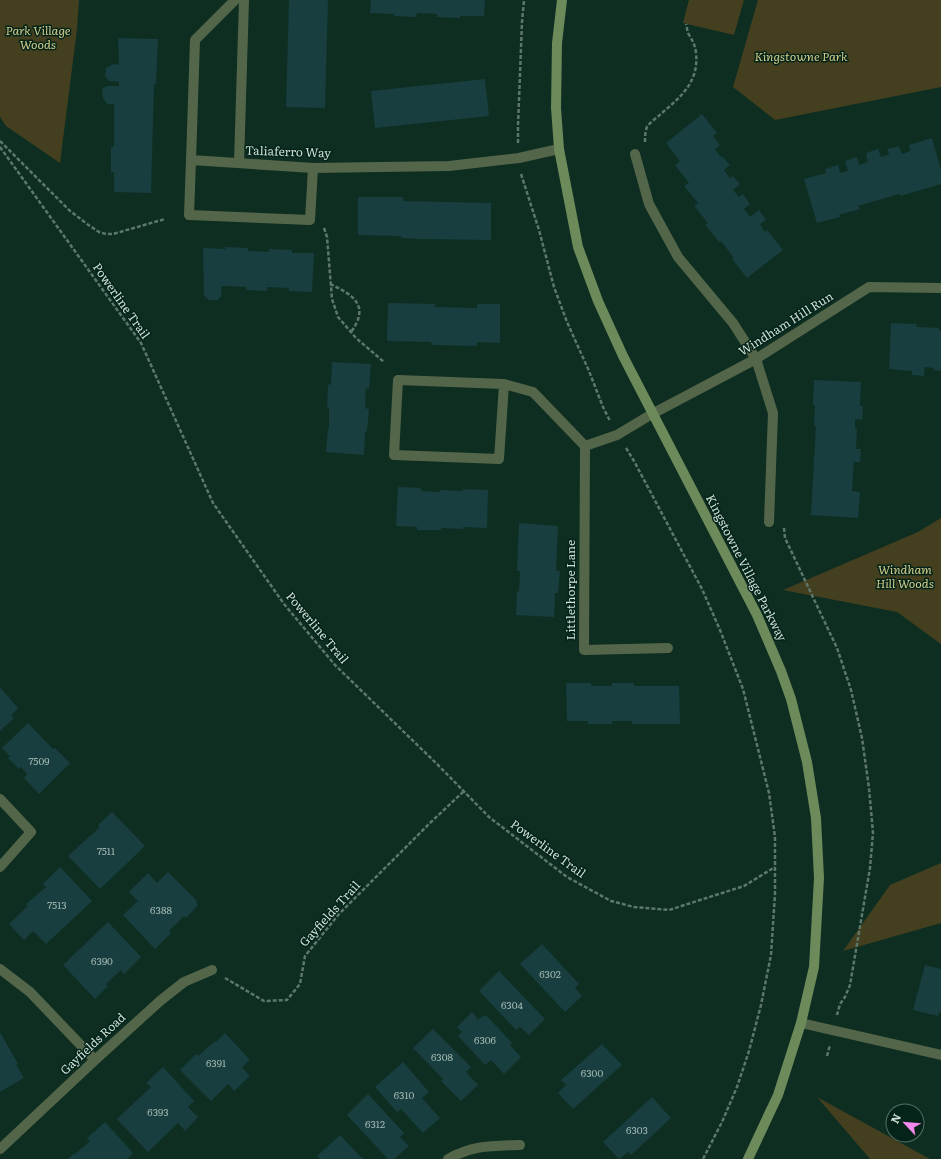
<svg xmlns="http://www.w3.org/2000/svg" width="941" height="1159" viewBox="0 0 941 1159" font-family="Literata,serif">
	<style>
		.green { fill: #44401f }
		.building { fill: #183e3f }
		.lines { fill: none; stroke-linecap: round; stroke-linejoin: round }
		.path { stroke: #5e776d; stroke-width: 2.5; stroke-dasharray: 4 2; stroke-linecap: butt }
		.lane { stroke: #546649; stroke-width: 10 }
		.street { stroke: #546649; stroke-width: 10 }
		.secondary { stroke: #6c8a5a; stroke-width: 10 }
		.labels { text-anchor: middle; stroke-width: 3; stroke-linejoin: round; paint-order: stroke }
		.number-label { font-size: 10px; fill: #a0b7b1 }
		.park-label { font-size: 12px; font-style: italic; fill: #d4cb8b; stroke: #042419 }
		.street-label { font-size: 12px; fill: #cedfd7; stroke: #042419 }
	</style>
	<rect width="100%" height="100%" fill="#0e2e22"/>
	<path class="green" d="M0,0H79L77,29L60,163L6,126L0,117Z
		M689,0H744L734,35L683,23Z
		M758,0H941V87L775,120L733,87Z
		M941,518V644L897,612L783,590L918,532Z
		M941,863V923L843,951L890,885Z
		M817,1097L930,1159H870Z"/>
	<path class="building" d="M289,0H328L325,108L286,107Z
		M371,0H485L484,16H460V18L437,17V14L417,13L416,17L394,16V14L370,13Z
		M118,38L158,39L156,84H154L151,193L114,192V172H111V147H114V104H107L103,98L102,89L107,86H119V82L109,81L105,76L106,68L113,64L119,65Z
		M485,79L489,116L375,128L371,91Z
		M702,114L717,133L713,136L720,145L715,149L721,157L722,156L730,165L724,170L730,178L733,176L740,184L733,190L739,197L743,194L750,204L744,209L750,217L759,210L766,220L760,224L765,232L767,230L783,250L747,278L732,259L734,258L721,241L720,243L705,225L708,223L694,206L698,203L684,186L689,183L675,165L680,161L666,143Z
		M932,138L941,170V184L900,196L899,194L858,206L860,209L839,215L840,217L817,223L804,179L826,173L825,169L838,165L840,173L848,171L845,161L857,157L859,165L868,162L866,153L878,149L881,157L889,154L887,149L899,146L902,154L910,151L909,145Z
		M358,197H403V201L491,203V240L421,239L401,238V236L358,235Z
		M225,247L248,248V251L269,252V249L292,250V253H314L312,292L289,291V288L267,287V291L246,290V287L224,286L221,287L222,295L218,300H209L204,295L203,248L226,249Z
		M388,303L435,304V307L477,308V304H500V343L477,342V346L432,345L431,342L387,341Z
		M891,323L917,324L916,327L939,328V330L941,331V371L934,370V368L925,367L924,376L912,375V371L889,369Z
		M332,362L371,364L369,389L366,388L365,408L369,409L367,431L365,432L364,455L326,452L328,429L329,428V408L327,407L328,385L331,384Z
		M814,380L861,382L860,406H863L862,420L855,419V428H857L856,449H861L860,462H854L852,491L860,492L858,518L811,515L816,426H814L815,405H813Z
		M398,487L421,488V491L440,492V490L463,491L462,489L488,490L487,528L463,527V529L441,528V530H417V527L396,526Z
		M519,523L558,526L556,571H560L558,593H555L554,617L516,615L517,591L519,592L520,571H517Z
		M566,683H591V686H612V683H634V686H679L680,724H632V721H612V724H588V721H567Z
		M0,687L18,708L11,716L14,718L0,731Z
		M28,723L53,749L55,748L70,763L39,794L24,778L27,774L21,767L19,769L8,758L10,756L2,748Z
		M112,812L145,846L100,889L68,856L100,827L98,825Z
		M60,867L92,901L46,944L33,931L24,940L9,924L28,906L26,904L46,887L43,884Z
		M168,872L197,901L196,902L198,905L186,918L184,916L169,931L171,933L155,949L123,915L138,901L129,892L148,873L157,883Z
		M108,922L141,957L124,974L121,970L106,984L108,986L95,999L63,965Z
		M542,944L579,984L575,988L582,996L565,1012L520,964Z
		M925,965L941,969V1013L939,1012L938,1016L913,1010Z
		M499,971L545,1019L529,1035L520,1027L516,1030L479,991Z
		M472,1012L478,1019L486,1015L512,1043L510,1045L521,1057L504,1074L491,1060L485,1065L458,1036L462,1032L457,1027Z
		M433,1029L471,1067L466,1072L478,1085L461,1101L441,1081L443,1079L413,1048Z
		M0,1032L18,1064L16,1065L24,1078L0,1092Z
		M225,1033L250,1060L242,1067L250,1076L234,1091L228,1084L211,1101L180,1070L196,1054L198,1056L215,1041L216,1042Z
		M602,1044L622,1065L573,1109L558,1093L566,1085L561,1080Z
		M403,1062L429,1092L422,1098L440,1118L423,1133L401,1109L397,1112L375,1087Z
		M163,1067L194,1101L188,1107L198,1117L185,1131L178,1123L148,1152L117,1119L151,1087L146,1083Z
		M368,1094L404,1133L400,1137L409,1146L394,1159H388L347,1115Z
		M652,1097L671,1118L631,1155L628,1152L619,1159L603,1142Z
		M105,1122L133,1153L127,1159H68L73,1154L74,1155L90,1141L87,1138Z
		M340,1135L363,1159H320L317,1156Z"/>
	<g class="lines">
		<path class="path" d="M0,141L69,210L87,224L99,232L106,234H113L165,219
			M645,142C645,137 645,132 647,127C651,121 658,117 663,112C682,96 699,81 696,53C695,44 692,40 688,33C687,30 687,27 686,24
			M518,143V126L522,22L524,0
			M0,147L141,343L213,503L284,604L335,665L438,765L489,817L567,877L611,901L634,907L669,910L744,886L775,867
			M521,174L539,230L554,287L567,322L589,371L603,407L610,421
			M324,228L327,237L332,299L338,317L356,338L384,362
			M330,284C354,295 370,306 351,332
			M626,448L634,461L702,589L720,630L743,689L769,793L775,837V894L771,955L761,1005L749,1051L737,1087L722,1122L703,1159
			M784,528L785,538L837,648L851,690L862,738L869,788L873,833L870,868L850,985L845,997L840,1004L837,1015
			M225,978L264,1001L287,1000L300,984L305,956L339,914L431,822L463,792
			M827,1056L830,1045"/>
		<path class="lane" d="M191,160L189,215L310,220L313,168
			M239,163L244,0
			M0,799L31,832L0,867"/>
		<path class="street" d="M235,0L195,40L191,160L313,168L449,166L519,158L559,149
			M635,154L649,204L678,257L733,323L756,359L773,413L769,522
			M504,384L499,459L394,455L398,380L504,384L533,392L585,446
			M668,648L584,650L585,446L617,435L652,414L756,359L869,287L941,288
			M0,969L30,992L95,1060
			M801,1023L941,1055
			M0,1149L95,1060L160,1001L184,982L212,970
			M448,1159C473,1145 491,1146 520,1145"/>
		<path class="secondary" d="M562,0L557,43L556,108L559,149L578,247L598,301L623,356L757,615L781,671L791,699L807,762L816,818L819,878L814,967L801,1023L778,1095L748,1159"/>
	</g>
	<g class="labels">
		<g class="number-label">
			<text x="39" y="765">7509</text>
			<text x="106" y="855">7511</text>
			<text x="57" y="909">7513</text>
			<text x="161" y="914">6388</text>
			<text x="102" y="965">6390</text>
			<text x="550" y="978">6302</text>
			<text x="512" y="1009">6304</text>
			<text x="485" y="1044">6306</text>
			<text x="442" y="1061">6308</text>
			<text x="216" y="1067">6391</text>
			<text x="592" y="1077">6300</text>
			<text x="404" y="1099">6310</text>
			<text x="158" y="1116">6393</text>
			<text x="375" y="1128">6312</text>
			<text x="637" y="1134">6303</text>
		</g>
		<g class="park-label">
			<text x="38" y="35">Park Village<tspan x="38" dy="14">Woods</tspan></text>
			<text x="801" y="61">Kingstowne Park</text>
			<text x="905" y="574">Windham<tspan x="905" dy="14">Hill Woods</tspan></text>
		</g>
		<g class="street-label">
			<text transform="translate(288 152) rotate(2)" y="4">Taliaferro Way</text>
			<text transform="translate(121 301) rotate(55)" y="4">Powerline Trail</text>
			<text transform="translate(786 324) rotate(-32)" y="4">Windham Hill Run</text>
			<text transform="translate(746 568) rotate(63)" y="4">Kingstowne Village Parkway</text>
			<text transform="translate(571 590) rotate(-90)" y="4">Littlethorpe Lane</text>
			<text transform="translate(317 628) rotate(50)" y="4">Powerline Trail</text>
			<text transform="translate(548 849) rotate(36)" y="4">Powerline Trail</text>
			<text transform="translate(330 914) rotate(-48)" y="4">Gayfields Trail</text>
			<text transform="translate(93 1044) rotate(-43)" y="4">Gayfields Road</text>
		</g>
	</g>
	<g transform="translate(905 1123) rotate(296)"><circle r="19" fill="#042419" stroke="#556f65"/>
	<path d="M0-3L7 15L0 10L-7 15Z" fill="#f688ed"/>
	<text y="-6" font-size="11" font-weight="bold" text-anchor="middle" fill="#cedfd7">N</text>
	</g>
</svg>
